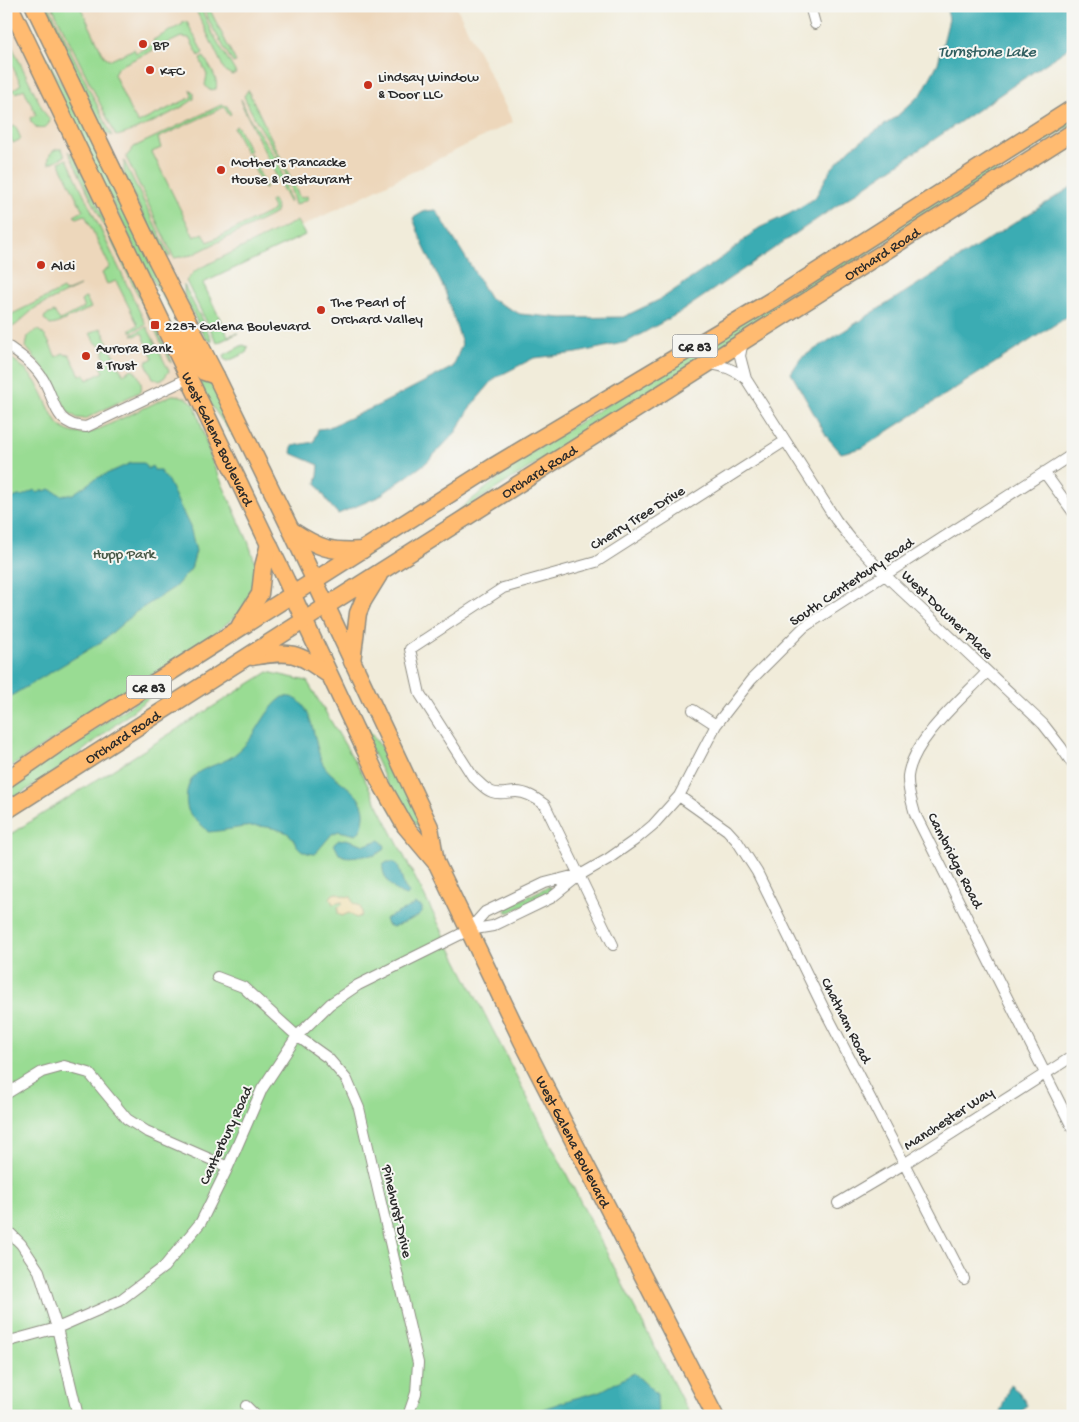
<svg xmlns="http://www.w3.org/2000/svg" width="1079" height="1422" viewBox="0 0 1079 1422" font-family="'Gochi Hand',sans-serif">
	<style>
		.built { fill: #edd7bb }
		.green { fill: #99dc93; stroke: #62845f }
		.sand { fill: #eeda9e; stroke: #8c8264 }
		.water { fill: #3aacb3; stroke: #326c6f }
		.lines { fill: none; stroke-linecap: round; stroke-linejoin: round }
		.minor-casing { stroke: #8e8c82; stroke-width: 12 }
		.primary-casing { stroke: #8e8c82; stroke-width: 19 }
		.minor { stroke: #fff; stroke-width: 10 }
		.primary { stroke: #ffbb71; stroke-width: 16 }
		.poi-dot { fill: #c8321e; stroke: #f6f6f2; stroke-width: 2 }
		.labels { text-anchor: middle; stroke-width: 4; stroke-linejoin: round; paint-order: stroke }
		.shield { fill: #f6f6f2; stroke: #686867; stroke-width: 1 }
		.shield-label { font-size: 14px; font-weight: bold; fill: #2b2b2b }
		.poi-label { font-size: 15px; fill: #2b2b2b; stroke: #f6f6f2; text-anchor: start }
		.street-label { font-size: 15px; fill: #2b2b2b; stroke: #f6f6f2 }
		.park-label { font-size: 15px; fill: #465745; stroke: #f6f6f2 }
		.water-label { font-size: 16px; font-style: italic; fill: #315f61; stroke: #f6f6f2 }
	</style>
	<rect width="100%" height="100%" fill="#f6f6f2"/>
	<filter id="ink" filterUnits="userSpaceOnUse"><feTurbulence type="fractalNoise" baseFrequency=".02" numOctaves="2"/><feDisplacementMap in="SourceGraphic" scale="10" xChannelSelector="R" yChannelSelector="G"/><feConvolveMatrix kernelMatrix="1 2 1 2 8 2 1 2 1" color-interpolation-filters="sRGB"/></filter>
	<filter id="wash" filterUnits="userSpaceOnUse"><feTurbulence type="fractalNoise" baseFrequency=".0096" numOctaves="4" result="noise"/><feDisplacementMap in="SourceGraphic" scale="20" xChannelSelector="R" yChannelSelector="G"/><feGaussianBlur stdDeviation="1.12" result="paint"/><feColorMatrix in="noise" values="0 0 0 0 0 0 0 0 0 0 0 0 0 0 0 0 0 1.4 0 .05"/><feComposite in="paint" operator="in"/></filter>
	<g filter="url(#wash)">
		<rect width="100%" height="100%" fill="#f1ecda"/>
		<path class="built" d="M41,6H456L513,122L175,289Z
			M6,11L192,401L93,432L82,434L66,430L55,421L36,382L19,363L6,355Z"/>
		<path class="green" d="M42,6H49L112,136L102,131Z
			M52,6H80L104,56L111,60L134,49L136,53L153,45L152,43L154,42L153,40L183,24V22H187L203,53L199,56L189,38L181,37L122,65L117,68L114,74L130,110L138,123L192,97L190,89L194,93V99C182,109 131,134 116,136Z
			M194,6H200L211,31L236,73L232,75L225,71Z
			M203,6H208L236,62L233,63L210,23Z
			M6,34L44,112L50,120C48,127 43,130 37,128L31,122L30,118L36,115L24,89L16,93L13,90L21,84L6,53Z
			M43,51L81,117L180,319L177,320L138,255L39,53Z
			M204,57C209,66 219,79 216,89L209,90L205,85L207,75L200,59Z
			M248,90L300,198L307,196L308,197V199L295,205C291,189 286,172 278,157C266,135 254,120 244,96Z
			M241,99L250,119L278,162L290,201L289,202L243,107Z
			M221,105L227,106L231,114L229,115L224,107L158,138L161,148L152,152L194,237L203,233L208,242L274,210L270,202L271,200H273L277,208L276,213L192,255L174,258L126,157L134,147Z
			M1073,116V124L445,521L531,452Z
			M14,126L16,127L21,139L13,143L7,129Z
			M236,126L238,127L250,151L246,152L234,128Z
			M57,149H62L65,156L49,164C48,156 50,152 57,149Z
			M68,151L75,157L171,358V363Z
			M250,154L266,186L265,189H264L249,158L248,155Z
			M67,159L146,325L131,332V329L138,325L116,281L107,284L102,273L110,267L85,215L77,218L74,216L83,211L59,162Z
			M124,161L170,255V257L162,254L124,176Z
			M297,221L305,235L203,283L228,336L238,333L217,343L186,281L194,272L198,269Z
			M184,285L211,338L212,342L205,338L184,295Z
			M80,286L35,308L16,325L6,330V317L63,289L65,292Z
			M86,297L91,308L56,324L50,325L44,319L45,316L54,312L60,320L84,308L81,301Z
			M147,327L169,371L164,378L160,381L153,378L146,363V362L153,358L142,333L135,336L132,335Z
			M101,328L108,342L100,346L94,341L90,333Z
			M37,330C47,333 51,348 56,357L63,353L66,355L69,354L80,375L84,374L87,380L104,372L101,367L107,363L103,354L105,353L103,350L110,347L123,374L132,369C138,372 143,384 141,391L85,419L77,418L68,412L48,374L26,347L28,336Z
			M243,345L248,347L246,353L228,361L225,360L224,355Z
			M6,355C18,362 27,370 35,381C53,406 51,441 93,432L172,395C181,395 189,398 195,405L212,461L248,541L257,568L256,590L243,610L208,639L6,770Z
			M196,373L212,382L239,439L236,440L208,401Z
			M268,672L307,681L360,770L690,1416H6V837Z
			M154,690L155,693L65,765L6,803V788Z
			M360,718L403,777L425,837L388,785L357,719Z
			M547,887H550L551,891L549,894L510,912H507L505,910L509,906Z"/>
		<path class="sand" d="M337,893L343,896L351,897L353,903L360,906L362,912L361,916L356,918L349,913L342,916L338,914V908L343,904L342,902L333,904L330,898L333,894Z"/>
		<path class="water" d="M946,6H1073V45L679,313L627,342L577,353L534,358L495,378L472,405L456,432L426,463L378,497L338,514L330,505L316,483L318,476L319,465L291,453L292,446L314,442L318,429L327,428L379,405L453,367L462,344L445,291L423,245L413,218L425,211L436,210L474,271L489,298L520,314L562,318L623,317L661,299L723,257L759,228L789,214L815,198L831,169L851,148L896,117L922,93L938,63L949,19Z
			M1073,186V313L862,448L841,453L827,437L791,373L801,358Z
			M131,463H144L148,469L152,466L154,470H159L168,481L190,527L196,551L191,569L175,587L136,612L101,642L6,699V501L18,496H22L34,490L38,493L43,489L44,491L50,489L61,495L73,494L95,479Z
			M283,697C314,692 313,746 323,764C334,783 371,793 363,822C362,828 361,830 356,835L339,831L332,834L315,854C292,853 298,837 285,832C255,820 238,830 208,832C203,824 192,820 188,810C186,804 186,797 187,791C192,769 207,769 224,761C231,758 237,753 243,747C259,732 264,710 283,697Z
			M346,839L365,845L380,840L385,846L384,850L375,855L347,857L339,854L334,844L339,840Z
			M387,862H393L398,865L404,886L409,893L407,896C396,895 381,877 383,865Z
			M416,904L422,907V913L419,916L393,927L387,925L385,919Z
			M634,1373L657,1394L658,1416H522L572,1399L601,1391Z
			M1010,1385L1019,1392L1027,1405L1018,1416H999Z"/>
	</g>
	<g filter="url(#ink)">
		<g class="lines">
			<defs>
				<path id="minor" d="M810,6L815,24
					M743,341L740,356L746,379L836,520L852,540L885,575L1043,724L1061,747L1073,765
					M6,345C19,354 32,363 41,376C57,399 51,425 86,427L189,378
					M709,364C724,366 734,369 746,379
					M1044,472L1073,512
					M987,672C962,699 913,739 908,776C907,789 912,802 915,814L1073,1129
					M693,710L716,725
					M679,796L727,830L737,841L757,872L823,1007L964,1279
					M469,930L485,912L545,883L576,875
					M613,945L545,805C536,798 527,792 516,792C508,792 500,795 492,792C484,789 479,782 473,777L420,694L410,649L503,588L596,562L785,441
					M217,977L243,987L297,1036L328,1058L347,1080L359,1108L418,1363L416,1393L408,1416
					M6,1094L42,1072L64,1066L89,1073L127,1119L146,1131L228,1167
					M838,1203L904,1164L1073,1056
					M6,1229L21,1244L39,1271L57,1328L78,1416
					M6,1342L57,1328L119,1301L164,1267L201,1222L228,1167L262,1089L297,1036L330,1004L358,985L469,930L493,926L551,898L580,875L608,859L635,840L653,825L679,796L716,725L751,680L804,627L1073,454
					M246,1406L256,1416"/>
				<g id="primary">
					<path id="s1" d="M10,6L286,580L304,620L380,782L405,826L437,864L522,1041L715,1416"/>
					<path d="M34,6L157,261L216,376L291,530L430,827L436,862"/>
					<path d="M178,335L181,338L198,366L204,372L216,376"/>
					<path d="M291,530C319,548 329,552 363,550"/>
					<path d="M240,625L260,594L263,567L269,544"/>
					<path d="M252,657C292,650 296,652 329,675"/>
					<path d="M352,662L358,613L363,601L379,575"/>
					<path d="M6,780L61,742L494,466L772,300L1073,108"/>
					<path id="s2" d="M6,811L339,598L1073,132"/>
				</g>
			</defs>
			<use href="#minor" class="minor-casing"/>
			<use href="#primary" class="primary-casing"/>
			<use href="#minor" class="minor"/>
			<use href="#primary" class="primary"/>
		</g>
	</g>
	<g class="poi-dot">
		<circle cx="143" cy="44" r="5"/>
		<circle cx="150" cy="70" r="5"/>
		<circle cx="368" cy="85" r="5"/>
		<circle cx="221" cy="170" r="5"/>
		<circle cx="41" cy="265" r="5"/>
		<circle cx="321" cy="310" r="5"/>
		<rect x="150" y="320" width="10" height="10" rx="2.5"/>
		<circle cx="86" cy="356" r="5"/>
	</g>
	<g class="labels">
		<g class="shield">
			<rect x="672.5" y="334.5" width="45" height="23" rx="4"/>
			<rect x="126.5" y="675.5" width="45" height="23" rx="4"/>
		</g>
		<g class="shield-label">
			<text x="695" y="351">CR 83</text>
			<text x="149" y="692">CR 83</text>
		</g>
		<g class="poi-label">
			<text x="153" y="49">BP</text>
			<text x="160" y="75">KFC</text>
			<text x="378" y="81">Lindsay Window<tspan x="378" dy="17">&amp; Door LLC</tspan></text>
			<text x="231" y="166">Mother's Pancacke<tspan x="231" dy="17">House &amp; Restaurant</tspan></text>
			<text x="51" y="270">Aldi</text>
			<text x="331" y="306">The Pearl of<tspan x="331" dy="17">Orchard Valley</tspan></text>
			<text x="165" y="330">2287 Galena Boulevard</text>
			<text x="96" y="352">Aurora Bank<tspan x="96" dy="17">&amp; Trust</tspan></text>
		</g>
		<g class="street-label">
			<text dy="5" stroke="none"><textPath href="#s2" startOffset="1038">Orchard Road</textPath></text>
			<text dy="5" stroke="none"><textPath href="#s1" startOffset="480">West Galena Boulevard</textPath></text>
			<text dy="5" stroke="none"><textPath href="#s2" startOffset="632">Orchard Road</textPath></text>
			<text transform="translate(637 517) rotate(-32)" y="5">Cherry Tree Drive</text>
			<text transform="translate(851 581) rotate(-34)" y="5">South Canterbury Road</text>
			<text transform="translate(948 614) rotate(44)" y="5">West Downer Place</text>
			<text dy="5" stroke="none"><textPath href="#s2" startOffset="138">Orchard Road</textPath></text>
			<text transform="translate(956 860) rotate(63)" y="5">Cambridge Road</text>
			<text transform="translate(847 1020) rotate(63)" y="5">Chatham Road</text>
			<text transform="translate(948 1118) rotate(-33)" y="5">Manchester Way</text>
			<text transform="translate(225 1135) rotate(-65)" y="5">Canterbury Road</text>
			<text dy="5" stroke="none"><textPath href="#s1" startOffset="1269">West Galena Boulevard</textPath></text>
			<text transform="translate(398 1211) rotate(77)" y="5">Pinehurst Drive</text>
		</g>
		<g class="park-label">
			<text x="124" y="558">Hupp Park</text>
		</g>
		<g class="water-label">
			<text x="987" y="56">Turnstone Lake</text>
		</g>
	</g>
	<rect width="1079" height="1422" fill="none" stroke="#f6f6f2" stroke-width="25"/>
</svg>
